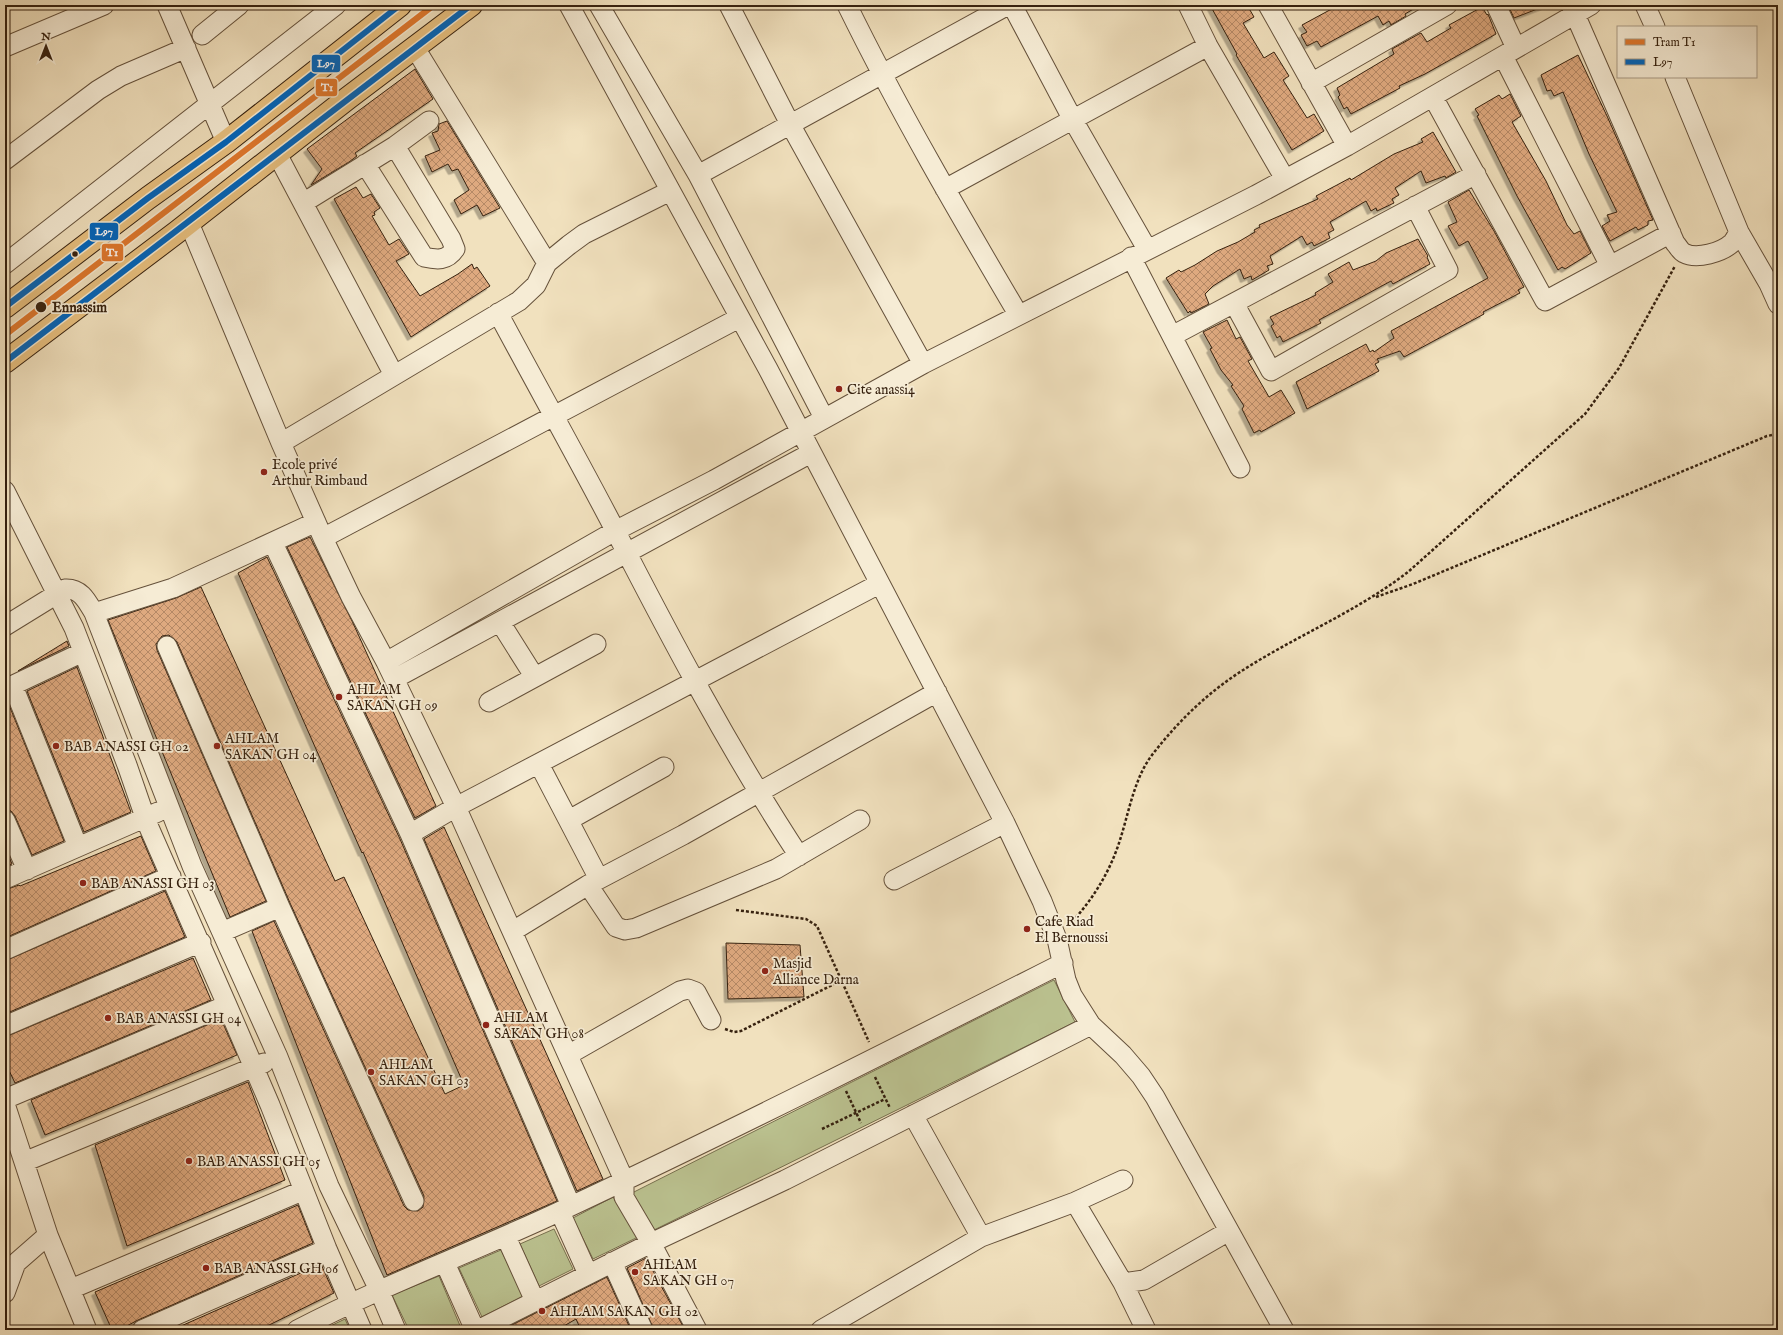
<svg xmlns="http://www.w3.org/2000/svg" width="1783" height="1335" viewBox="0 0 1783 1335" font-family="'IM FELL English',serif">
	<style>
		.garden { fill: #bbc290; stroke: #787250 }
		.building { fill: url(#building-cross-hatch); stroke: #36210f; filter: url(#shadow) }
		.lines { fill: none; stroke-linecap: round; stroke-linejoin: round }
		.minor-casing { stroke: #65513b; stroke-width: 21 }
		.major-casing { stroke: #36210f; stroke-width: 24 }
		.path { stroke: #36210f; stroke-width: 2.5; stroke-dasharray: 3 2; stroke-linecap: butt }
		.minor { stroke: #f6ecd5; stroke-width: 19 }
		.major { stroke: #e8c07f; stroke-width: 22 }
		.bus-1-casing { stroke: #f6ecd5; stroke-width: 9 }
		.bus-1 { stroke: #0065bd; stroke-width: 6 }
		.tram-1-casing { stroke: #f6ecd5; stroke-width: 9 }
		.tram-1 { stroke: #e0782d; stroke-width: 6 }
		.bus-dot { fill: #36210f; stroke: #f6ecd5; stroke-width: 1.5 }
		.poi-dot { fill: #8f2418; stroke: #f6ecd5; stroke-width: 1.5 }
		.labels { text-anchor: middle; stroke-width: 3.5; stroke-linejoin: round; paint-order: stroke }
		.stop-label { font-size: 14px; font-weight: bold; fill: #36210f; stroke: #f6ecd5; text-anchor: start }
		.poi-label { font-size: 14px; fill: #36210f; stroke: #f6ecd5; text-anchor: start }
		.line-badge { stroke: #f6ecd5; stroke-width: 1.5 }
		.badge-label { font-size: 11px; text-anchor: middle; font-weight: bold; fill: #fff }
	</style>
	<defs>
		<pattern id="building-cross-hatch" width="8" height="8" patternUnits="userSpaceOnUse"><rect width="8" height="8" fill="#dea97f"/><path d="M0 0l8 8M0 8l8-8" fill="none" stroke="#b58966"/></pattern>
		<filter id="shadow"><feDropShadow dx="-3.5" dy="3.5" stdDeviation="0" flood-color="#0004"/></filter>
	</defs>
	<rect width="100%" height="100%" fill="#f1e1be"/>
	<filter id="stains"><feTurbulence type="fractalNoise" baseFrequency=".005" numOctaves="4"/><feColorMatrix values="0 0 0 0 .2 0 0 0 0 .09 0 0 0 0 .02 0 0 0 .5 -.17"/></filter>
	<radialGradient id="worn" r=".72"><stop offset=".6" stop-color="#630" stop-opacity="0"/><stop offset="1" stop-color="#630" stop-opacity=".3"/></radialGradient>
	<path class="garden" d="M1054,980L1075,1022L654,1230L632,1193Z
		M613,1197L638,1237L593,1259L573,1218Z
		M554,1229L573,1269L539,1286L520,1244Z
		M501,1250L523,1296L482,1317L459,1268Z
		M439,1276L461,1328L456,1330H409L392,1295Z
		M345,1319L350,1330H322Z"/>
	<path class="building" d="M1210,5H1247L1254,17L1243,23L1264,58L1274,52L1289,76L1283,80L1307,118L1314,114L1324,131L1292,150L1236,55L1237,54Z
		M1339,5H1420L1405,14L1406,16L1391,25L1389,21L1383,25L1378,16L1321,47L1317,41L1307,46L1301,35L1307,32L1302,25Z
		M1508,5H1544L1545,6L1514,18Z
		M1482,7L1487,15L1488,14L1496,34L1457,56L1425,74L1399,86L1400,88L1351,114L1347,107L1344,109L1338,97L1340,95L1337,88L1394,54L1392,49L1417,35L1421,33L1427,42L1451,28L1449,25Z
		M1578,55L1607,116L1653,220L1648,221V225L1638,230L1636,227L1610,241L1602,226L1610,221L1607,215L1617,212L1589,154L1563,92L1554,96L1551,90L1547,91L1541,75Z
		M415,69L433,99L355,153L357,156L349,162L311,185L322,169L307,149Z
		M1510,94L1521,116L1512,122L1546,181L1567,225L1574,234L1580,231L1591,253L1565,269L1562,267L1558,270L1517,196L1477,116L1479,115L1475,109L1499,95L1502,99Z
		M447,121L500,208L483,216L477,205L461,214L454,200L469,190L458,169L452,171L448,164L432,172L425,156L440,150L432,133L438,131L439,124Z
		M1433,132L1456,172L1446,178L1445,176L1426,183L1421,171L1395,188L1399,195L1392,199L1394,203L1377,211L1376,208L1371,211L1366,201L1330,222L1334,230L1328,233L1330,238L1314,246L1312,242L1307,245L1302,236L1270,256L1273,264L1267,266L1269,270L1252,280L1251,276L1244,279L1240,269L1213,286L1205,294L1209,304L1191,313L1190,311L1188,313L1166,278L1179,270L1181,272L1195,265L1217,251L1238,242L1255,232L1254,230L1260,227L1259,225L1318,199L1316,196L1337,185L1350,178L1351,180L1394,154L1423,142L1421,139Z
		M356,187L363,198L371,194L380,208L374,212L375,215L372,216L389,245L399,239L409,254L396,261L420,296L458,274L472,264L474,269L477,267L490,286L411,337L334,199Z
		M1469,190L1494,231L1524,287L1518,290L1520,293L1483,312L1484,314L1404,357L1400,351L1377,359L1379,362L1375,364L1379,371L1307,409L1296,382L1366,344L1370,352L1373,350L1374,352L1394,338L1391,331L1488,278L1468,241L1459,246L1448,226L1457,222L1448,202Z
		M1418,239L1428,256L1427,257L1430,264L1393,284L1391,281L1319,320L1321,323L1283,342L1280,336L1277,338L1271,326L1274,324L1270,317L1316,295L1315,293L1333,282L1328,274L1349,262L1353,270L1376,261L1386,253Z
		M1227,320L1236,339L1240,337L1252,359L1248,361L1269,397L1281,390L1295,413L1261,432L1260,430L1254,433L1242,409L1244,406L1231,386L1233,385L1221,370L1210,349L1212,348L1203,332Z
		M310,537L353,623L436,806L415,818L287,547Z
		M267,557L400,839L557,1201L387,1275L252,931L274,921L404,1206L408,1210L418,1211L423,1207L424,1196L290,903L177,642L169,635L162,636L156,644L157,650L266,901L230,917L108,620L176,598L201,587L335,881L344,877L445,1094L464,1085L363,852L362,853L238,573Z
		M67,641L69,646L18,671Z
		M77,667L131,812L84,832L27,691Z
		M5,700H7L64,841L32,855L15,816L11,811L5,809Z
		M444,827L603,1179L577,1191L424,839Z
		M141,836L156,871L5,938V890L19,885L20,886Z
		M5,847L12,864L5,867Z
		M165,891L185,937L5,1014V961Z
		M726,943L800,945L804,997L728,999Z
		M193,958L211,1000L15,1083L5,1062V1037Z
		M221,1019L237,1055L45,1135L31,1100Z
		M248,1082L285,1180L127,1246L95,1145Z
		M298,1205L313,1243L138,1320L119,1330H112L95,1292Z
		M646,1258L685,1330H654L627,1268Z
		M321,1264L334,1293L259,1330H172Z
		M607,1277L631,1330H581L576,1319L557,1330H502Z"/>
	<g class="lines">
		<defs>
			<path id="minor" d="M167,5L226,142
				M569,5L768,369L1005,823L1042,901L1057,939L1066,980L1072,995L1091,1025L1123,1055L1141,1076L1155,1097L1284,1330
				M599,5L698,175L824,418
				M729,5L790,124L923,364
				M847,5C899,111 958,212 1018,314
				M1012,5L1073,120L1147,249
				M1188,5L1208,46L1285,179
				M1268,5L1347,146
				M1496,5L1516,48
				M1571,5L1675,243C1678,246 1680,251 1684,253C1697,260 1722,252 1732,243C1735,240 1737,235 1739,232
				M1645,5L1655,27
				M202,35L239,5
				M5,47L104,5
				M415,48L547,263
				M1503,56L1610,266
				M1675,77L1739,232L1769,284L1778,304
				M1311,83L1447,5
				M1433,97L1545,301L1671,233
				M277,154L394,375
				M5,160L98,90L121,76L186,48
				M365,164L424,257C437,260 447,261 455,249L451,239L395,146
				M698,175L1008,5
				M945,189L1208,46
				M303,203L395,146L429,121
				M189,223L281,443L323,538L351,597L386,662L456,807L624,1180V1197L651,1243L697,1330
				M1131,257L1240,468
				M5,264L336,5
				M1234,303L1271,371L1448,270L1415,206
				M498,313C537,386 577,457 615,530C672,641 731,752 799,856
				M1172,336L1476,174
				M281,443L519,301L536,285L547,263L569,245L584,234L670,191
				M5,491L74,628L127,765L147,823L227,1005L270,1105L327,1249L362,1330
				M323,538L739,318
				M273,543L410,834L456,807L879,584
				M94,613L173,588L316,522
				M500,622L534,676
				M5,626L65,589C81,588 87,601 94,613L192,866L278,1057L329,1186L379,1290L396,1330
				M167,646L280,907L414,1201
				M386,662L615,531L714,480L923,364L1256,195L1347,146L1591,5
				M394,679L811,453
				M13,686L78,847
				M5,689L83,652
				M489,702L596,644
				M539,764L599,879
				M5,820L27,870
				M569,820L664,767
				M410,834L571,1206
				M5,879L158,812
				M894,880L1005,823
				M588,885L616,927L625,930L636,928L776,869L860,820
				M513,931L588,885L683,835L937,692
				M222,932L280,907
				M5,950L171,876
				M5,1026L201,942
				M568,1055L680,991L688,989L696,992L711,1020
				M5,1099L227,1005
				M5,1104L48,1235L87,1330
				M913,1115L981,1237
				M24,1162L264,1063
				M1075,1202L1123,1283L1144,1280L1229,1231
				M560,1212L588,1274
				M506,1237L535,1301
				M612,1262L643,1330
				M445,1263L475,1330
				M5,1270L16,1263L48,1235
				M1123,1283L1146,1330
				M71,1289L302,1191
				M5,1293L16,1263
				M142,1330L327,1249
				M297,1330C385,1284 479,1250 569,1207C735,1129 899,1046 1063,963
				M478,1330L651,1243L785,1180L1091,1025
				M821,1330L981,1237L1075,1202L1123,1180"/>
			<path id="major" d="M5,307L148,198L226,142L400,5
				M5,362L177,232L348,98L471,5"/>
		</defs>
		<use href="#minor" class="minor-casing"/>
		<use href="#major" class="major-casing"/>
		<path class="path" d="M1376,597L1413,584L1767,436L1778,434
			M736,910L806,919L817,926L869,1042
			M1069,925C1092,901 1110,872 1120,840C1129,812 1134,779 1152,755C1176,724 1204,696 1237,674C1293,637 1355,613 1408,572L1585,414L1619,368L1675,266
			M725,1029L734,1032L741,1031L842,980
			M875,1077L890,1108
			M846,1091L861,1123
			M822,1129L885,1099"/>
		<use href="#minor" class="minor"/>
		<use href="#major" class="major"/>
		<defs>
			<path id="bus-1" d="M5,307L148,198L226,142L400,5
				M5,362C161,244 315,123 471,5"/>
		</defs>
		<use href="#bus-1" class="bus-1-casing"/>
		<use href="#bus-1" class="bus-1"/>
		<defs>
			<path id="tram-1" d="M5,335L434,5"/>
		</defs>
		<use href="#tram-1" class="tram-1-casing"/>
		<use href="#tram-1" class="tram-1"/>
	</g>
	<g class="bus-dot">
		<circle cx="75" cy="254" r="3.5"/>
		<circle cx="41" cy="307" r="6"/>
	</g>
	<g class="poi-dot">
		<circle cx="839" cy="389" r="4"/>
		<circle cx="264" cy="472" r="4"/>
		<circle cx="339" cy="697" r="4"/>
		<circle cx="56" cy="746" r="4"/>
		<circle cx="217" cy="746" r="4"/>
		<circle cx="83" cy="883" r="4"/>
		<circle cx="1027" cy="929" r="4"/>
		<circle cx="765" cy="971" r="4"/>
		<circle cx="108" cy="1018" r="4"/>
		<circle cx="486" cy="1025" r="4"/>
		<circle cx="371" cy="1072" r="4"/>
		<circle cx="189" cy="1161" r="4"/>
		<circle cx="206" cy="1268" r="4"/>
		<circle cx="635" cy="1272" r="4"/>
		<circle cx="542" cy="1311" r="4"/>
	</g>
	<g class="labels">
		<g class="stop-label">
			<text x="52" y="312">Ennassim</text>
		</g>
		<g class="poi-label">
			<text x="847" y="394">Cite anassi4</text>
			<text x="272" y="469">Ecole privé<tspan x="272" dy="16">Arthur Rimbaud</tspan></text>
			<text x="347" y="694">AHLAM<tspan x="347" dy="16">SAKAN GH 09</tspan></text>
			<text x="225" y="743">AHLAM<tspan x="225" dy="16">SAKAN GH 04</tspan></text>
			<text x="64" y="751">BAB ANASSI GH 02</text>
			<text x="91" y="888">BAB ANASSI GH 03</text>
			<text x="1035" y="926">Cafe Riad<tspan x="1035" dy="16">El Bernoussi</tspan></text>
			<text x="773" y="968">Masjid<tspan x="773" dy="16">Alliance Darna</tspan></text>
			<text x="494" y="1022">AHLAM<tspan x="494" dy="16">SAKAN GH 08</tspan></text>
			<text x="116" y="1023">BAB ANASSI GH 04</text>
			<text x="379" y="1069">AHLAM<tspan x="379" dy="16">SAKAN GH 03</tspan></text>
			<text x="197" y="1166">BAB ANASSI GH 05</text>
			<text x="643" y="1269">AHLAM<tspan x="643" dy="16">SAKAN GH 07</tspan></text>
			<text x="214" y="1273">BAB ANASSI GH 06</text>
			<text x="550" y="1316">AHLAM SAKAN GH 02</text>
		</g>
	</g>
	<g class="line-badge">
		<rect x="311" y="54" width="30" height="19" rx="4" fill="#0065bd"/>
		<rect x="315" y="78" width="23" height="19" rx="4" fill="#e0782d"/>
		<rect x="89" y="222" width="30" height="19" rx="4" fill="#0065bd"/>
		<rect x="101" y="243" width="23" height="19" rx="4" fill="#e0782d"/>
	</g>
	<g class="badge-label">
		<text x="326" y="67">L97</text>
		<text x="327" y="91">T1</text>
		<text x="104" y="235">L97</text>
		<text x="112" y="256">T1</text>
	</g>
	<rect width="1783" height="1335" fill="none" stroke="#f1e1be" stroke-width="20"/>
	<rect x="6" y="6" width="1771" height="1323" fill="none" stroke="#36210f" stroke-width="2"/>
	<rect x="10" y="10" width="1763" height="1315" fill="none" stroke="#36210f"/>
	<rect x="1617" y="26" width="140" height="52" fill="#f6ecd5" stroke="#a99b86"/>
	<rect x="1625" y="39" width="20" height="6" fill="#e0782d" stroke="#a99b86"/>
	<text x="1653" y="46" font-size="12" fill="#36210f">Tram T1</text>
	<rect x="1625" y="59" width="20" height="6" fill="#0065bd" stroke="#a99b86"/>
	<text x="1653" y="66" font-size="12" fill="#36210f">L97</text>
	<g transform="translate(46 46)" stroke="#f6ecd5" stroke-width="3" paint-order="stroke">
	<path d="M0-3L7 15L0 10L-7 15Z" fill="#36210f"/>
	<text y="-6" font-size="11" font-weight="bold" text-anchor="middle" fill="#36210f">N</text>
	</g>
	<rect width="100%" height="100%" filter="url(#stains)"/>
	<rect width="100%" height="100%" fill="url(#worn)"/>
</svg>
